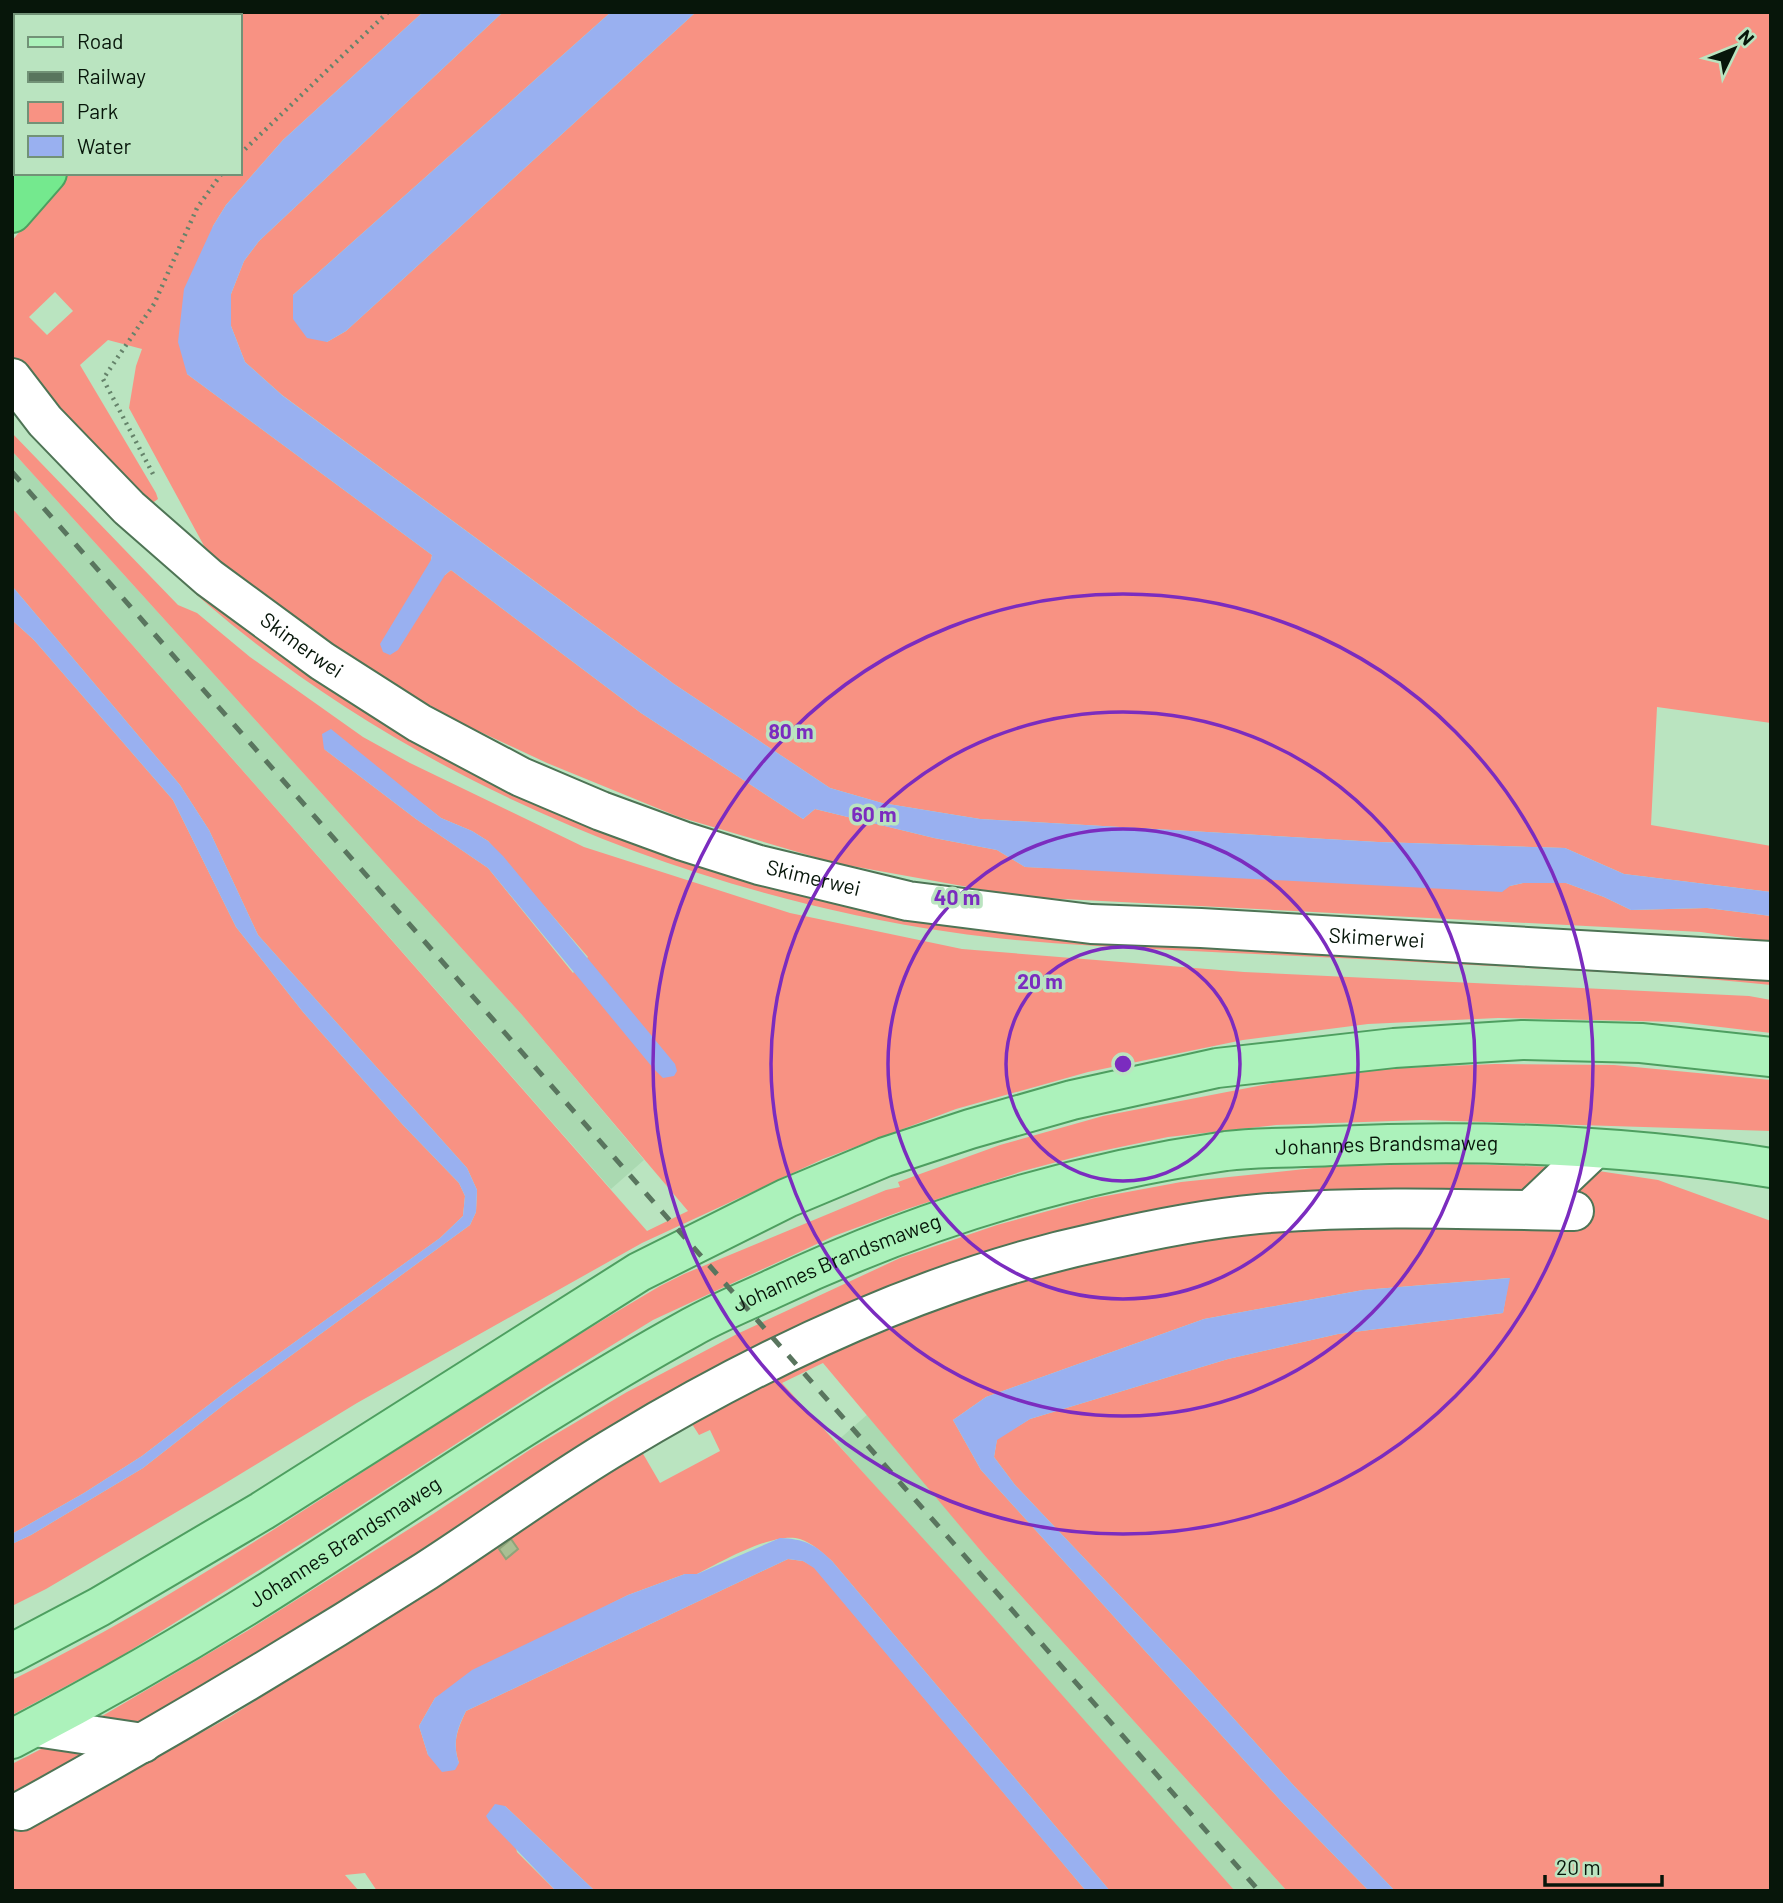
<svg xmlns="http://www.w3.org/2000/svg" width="1783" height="1903" viewBox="0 0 1783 1903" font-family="Barlow,sans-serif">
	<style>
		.built { fill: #aad9b1 }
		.green { fill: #f89283; fill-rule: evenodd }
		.water { fill: #99b0f0 }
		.building { fill: #aabf93; stroke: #8fa479; stroke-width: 2 }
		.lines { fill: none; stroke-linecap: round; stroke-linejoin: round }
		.minor-casing { stroke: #4e7455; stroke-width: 42 }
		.major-casing { stroke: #4e9f60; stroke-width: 42 }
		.highway-casing { stroke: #4e9f60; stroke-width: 42 }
		.path { stroke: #65836a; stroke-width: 4.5; stroke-dasharray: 2 5; stroke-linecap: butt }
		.minor { stroke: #fff; stroke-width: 38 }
		.major { stroke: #acf2bb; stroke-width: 38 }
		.highway { stroke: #74e98e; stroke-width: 38 }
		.rail { stroke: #59755e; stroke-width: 5; stroke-dasharray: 12 12; stroke-linecap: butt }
		.ring { fill: none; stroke: #7b2cbf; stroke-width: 3.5 }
		.labels { text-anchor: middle; stroke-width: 7; stroke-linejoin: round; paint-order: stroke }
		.street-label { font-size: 21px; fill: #07160a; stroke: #bae4c0 }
		.centre { fill: #7b2cbf; stroke: #bae4c0; stroke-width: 3.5 }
		.ring-label { font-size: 21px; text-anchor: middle; font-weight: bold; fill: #7b2cbf; stroke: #bae4c0; stroke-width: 7; stroke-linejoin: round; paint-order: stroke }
	</style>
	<rect width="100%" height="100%" fill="#bae4c0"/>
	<path class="built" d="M12,451L522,1015L644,1160L611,1189L12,508Z
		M868,1414L986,1557L1287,1891H1235L836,1442Z"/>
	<path class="green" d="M215,12H423L283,140L226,205L213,226L187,374L432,555L431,560L445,575L451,570L641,713L803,819L815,809L934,838L997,850L1025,867L1510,886L1523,883H1566L1604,897L1631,910L1707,908L1771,916V942L1701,932L1024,897L835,863L679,817L547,763L461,723L392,684L329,644L209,555L129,408L136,366L142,349L108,340L80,365L156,493L158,499L151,504L62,413L12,357V241L20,231L18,229L68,173H240V16H212ZM55,292L73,311L47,335L29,317Z
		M503,12H611L293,295L327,342L346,331L696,12H1771V723L1657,707L1651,825L1771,846V892L1624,874L1565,848L1378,842L980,819L882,803L830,788L674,684L282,395L245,362L231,326V294L244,261L259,241Z
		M12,433L178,605L197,613L250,657L363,737L410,763L584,847L790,913L962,949L1244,972L1749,996L1771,1000V1033L1678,1022L1498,1018L1368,1024L1243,1040L1088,1072L956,1109L823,1159L642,1243L357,1403L219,1487L46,1589L12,1606V1544L31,1535L143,1468L230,1400L470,1225L476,1212L477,1190L467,1168L258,935L209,830L180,785L12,586V508L647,1231L688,1211L522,1015L12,451ZM324,749L391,779L441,818L472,831L488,841L588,957L573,973L488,868L416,819Z
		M164,561L247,630L299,669L353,703L536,802L592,829L663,854L811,898L953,927L1050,938L1771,979V985C1697,977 1623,973 1548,969C1423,962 1297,956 1172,950C1097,946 1023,943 950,932C665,890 371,763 162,563Z
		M12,620L34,640L173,800L236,927L303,1012L403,1125L459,1183L465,1196L463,1216L440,1238L232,1387L142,1456L84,1493L12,1534Z
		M1495,1064L1614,1065L1771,1080V1131L1422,1120L1276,1125L1168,1137L1087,1154L1023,1171L907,1209L834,1236L653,1320L544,1387L315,1535L115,1660L12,1715V1680C169,1603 314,1503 461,1408C526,1366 593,1326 660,1286L684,1274L886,1190L900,1187L898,1182L1000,1145L1103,1116L1273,1083L1378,1069Z
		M1459,1164L1557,1167L1533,1193L1408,1190L819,1317L751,1349L667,1394L408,1561L138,1726L92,1722L247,1631L433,1514L534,1447L627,1392L737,1334L900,1258L997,1225L1095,1198L1181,1182L1333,1166Z
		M1592,1170L1658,1180L1771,1221V1891H1395L1295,1787L1192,1672L1015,1485L994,1457L997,1439L1030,1419L1228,1359L1338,1334L1503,1313L1509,1278L1363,1290L1204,1319L986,1397L953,1420L981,1470L1282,1802L1369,1891H1287L986,1557L823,1363L782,1383L958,1577L1235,1891H1110L832,1561C823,1553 812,1543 800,1539C774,1531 721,1562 697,1574H685L628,1595L559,1630L435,1698L419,1726L428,1755L459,1763C452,1743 457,1730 466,1711L788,1559L803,1561L814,1567L1086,1891H595L505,1806L517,1852L556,1891H377L365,1873L345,1875L359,1891H12V1824L18,1832L230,1717L642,1452L660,1483L720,1451L710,1430L699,1435L692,1424C733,1401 775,1377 818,1357C962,1291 1119,1245 1276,1230C1327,1225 1379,1227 1430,1228C1481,1229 1532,1229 1583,1228L1588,1195L1567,1194Z
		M47,1746L93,1751L12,1796V1764Z"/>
	<path class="water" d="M423,12H503L259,241L244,261L231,294V326L245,362L283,396L674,684L830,788L882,803L980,819L1378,842L1565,848L1624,874L1771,892V916L1707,908L1631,910L1604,897L1566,883H1523L1510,886L1502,892L1025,867L997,850L934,838L815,809L803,819L641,713L451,570L445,575L398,650L390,655L383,652L380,644L431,560L432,555L187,374L178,342L184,289L213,226L226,205L283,140Z
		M611,12H696L346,331L327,342L307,338L293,319V295Z
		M12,586L180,785L209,830L258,935L467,1168L477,1190L476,1212L470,1225L230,1400L143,1468L31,1535L12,1544V1534L84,1493L142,1456L232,1387L440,1238L463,1216L465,1196L459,1183L403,1125L303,1012L236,927L173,800L34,640L12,620Z
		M331,729L441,818L472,831L488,841L503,856L675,1064L677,1071L674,1076L663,1078L653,1068L488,868L416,819L324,749L322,734Z
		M1510,1278L1503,1313L1338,1334L1228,1359L1030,1419L997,1440L994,1457L1015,1485L1192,1672L1295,1787L1395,1891H1369L1282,1802L981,1470L953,1420L986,1397L1204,1319L1363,1290Z
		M780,1538C804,1539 815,1544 832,1561L1110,1891H1086L814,1568L803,1561L788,1559L466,1711C457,1729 452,1743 459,1763L455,1770L442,1772L428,1755L419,1726L435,1698L472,1670L628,1595L685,1574H697Z
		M495,1804L505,1806L595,1891H556L489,1821L486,1816Z"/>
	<path class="building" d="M511,1539L518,1549L506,1559L499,1549Z"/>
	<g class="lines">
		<defs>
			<g id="minor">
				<path id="s1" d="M12,378L45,421L129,508L209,578L322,661L419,723L521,777L601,811L683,841L759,865L908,901L1091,924L1201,928L1771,961"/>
				<path d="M1530,1210L1594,1149"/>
				<path d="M36,1727L143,1743"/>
				<path d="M21,1811C159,1735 294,1655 426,1571C491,1529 553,1483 619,1444C765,1356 930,1278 1098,1242C1150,1230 1204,1219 1258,1214C1363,1205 1469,1209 1574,1211"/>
			</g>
			<g id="major">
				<path d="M12,1653L99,1607L262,1511L639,1272L787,1198L885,1157L970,1129L1072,1100L1217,1068L1394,1048L1522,1040L1641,1043L1771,1057"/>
				<path id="s2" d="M12,1739C100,1693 186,1644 270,1591C410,1502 547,1407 692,1327C717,1313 744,1302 770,1290C915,1221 1067,1174 1226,1151C1261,1147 1297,1148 1331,1146C1477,1139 1626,1145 1771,1168"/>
			</g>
			<path id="highway" d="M23,16L28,12
				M65,16L68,12
				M148,16L151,12
				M12,73L16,70
				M12,164L16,160
				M12,213L47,173"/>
		</defs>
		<use href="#minor" class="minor-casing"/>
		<use href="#major" class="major-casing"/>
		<use href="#highway" class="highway-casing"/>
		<path class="path" d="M240,154L388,12
			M153,474L103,379L154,304L197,208L222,173"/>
		<use href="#minor" class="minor"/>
		<use href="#major" class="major"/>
		<use href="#highway" class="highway"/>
		<path class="rail" d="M12,472L1259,1891"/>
	</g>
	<g class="ring">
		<circle cx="1123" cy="1064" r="117"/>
		<circle cx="1123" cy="1064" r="235"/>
		<circle cx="1123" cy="1064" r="352"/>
		<circle cx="1123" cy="1064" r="470"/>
	</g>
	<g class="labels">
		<g class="street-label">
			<text dy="7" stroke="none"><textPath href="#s1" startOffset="396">Skimerwei</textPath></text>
			<text dy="7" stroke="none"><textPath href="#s1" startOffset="962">Skimerwei</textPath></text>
			<text dy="7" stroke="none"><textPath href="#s1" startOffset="1530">Skimerwei</textPath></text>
			<text dy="7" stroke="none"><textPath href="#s2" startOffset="1521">Johannes Brandsmaweg</textPath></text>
			<text dy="7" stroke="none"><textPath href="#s2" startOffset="954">Johannes Brandsmaweg</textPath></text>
			<text dy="7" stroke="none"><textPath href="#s2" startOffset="387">Johannes Brandsmaweg</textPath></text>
		</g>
	</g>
	<circle cx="1123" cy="1064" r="10" class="centre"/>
	<g class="ring-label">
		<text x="791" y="739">80 m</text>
		<text x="874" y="822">60 m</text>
		<text x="957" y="905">40 m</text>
		<text x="1040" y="989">20 m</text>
	</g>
	<rect width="1783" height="1903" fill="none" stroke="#07160a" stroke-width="28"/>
	<rect x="14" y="14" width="228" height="161" fill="#bae4c0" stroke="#729277" stroke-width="2"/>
	<rect x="28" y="37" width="35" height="10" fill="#acf2bb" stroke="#729277" stroke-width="2"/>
	<text x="77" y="49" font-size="21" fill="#07160a">Road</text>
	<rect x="28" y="72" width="35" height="10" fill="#59755e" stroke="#729277" stroke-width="2"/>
	<text x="77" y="84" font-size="21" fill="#07160a">Railway</text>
	<rect x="28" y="102" width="35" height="21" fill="#f89283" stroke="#729277" stroke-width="2"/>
	<text x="77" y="119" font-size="21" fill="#07160a">Park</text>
	<rect x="28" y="136" width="35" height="21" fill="#99b0f0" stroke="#729277" stroke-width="2"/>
	<text x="77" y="154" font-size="21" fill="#07160a">Water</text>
	<g transform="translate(1734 49) rotate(47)" stroke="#bae4c0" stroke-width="5" paint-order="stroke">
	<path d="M0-5L12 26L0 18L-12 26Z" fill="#07160a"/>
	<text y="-10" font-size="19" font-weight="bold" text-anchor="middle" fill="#07160a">N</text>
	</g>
	<path d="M1545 1875v10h117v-10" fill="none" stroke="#07160a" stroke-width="3.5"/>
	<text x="1556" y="1875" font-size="21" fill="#07160a" stroke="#bae4c0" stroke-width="5" paint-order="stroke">20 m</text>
</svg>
